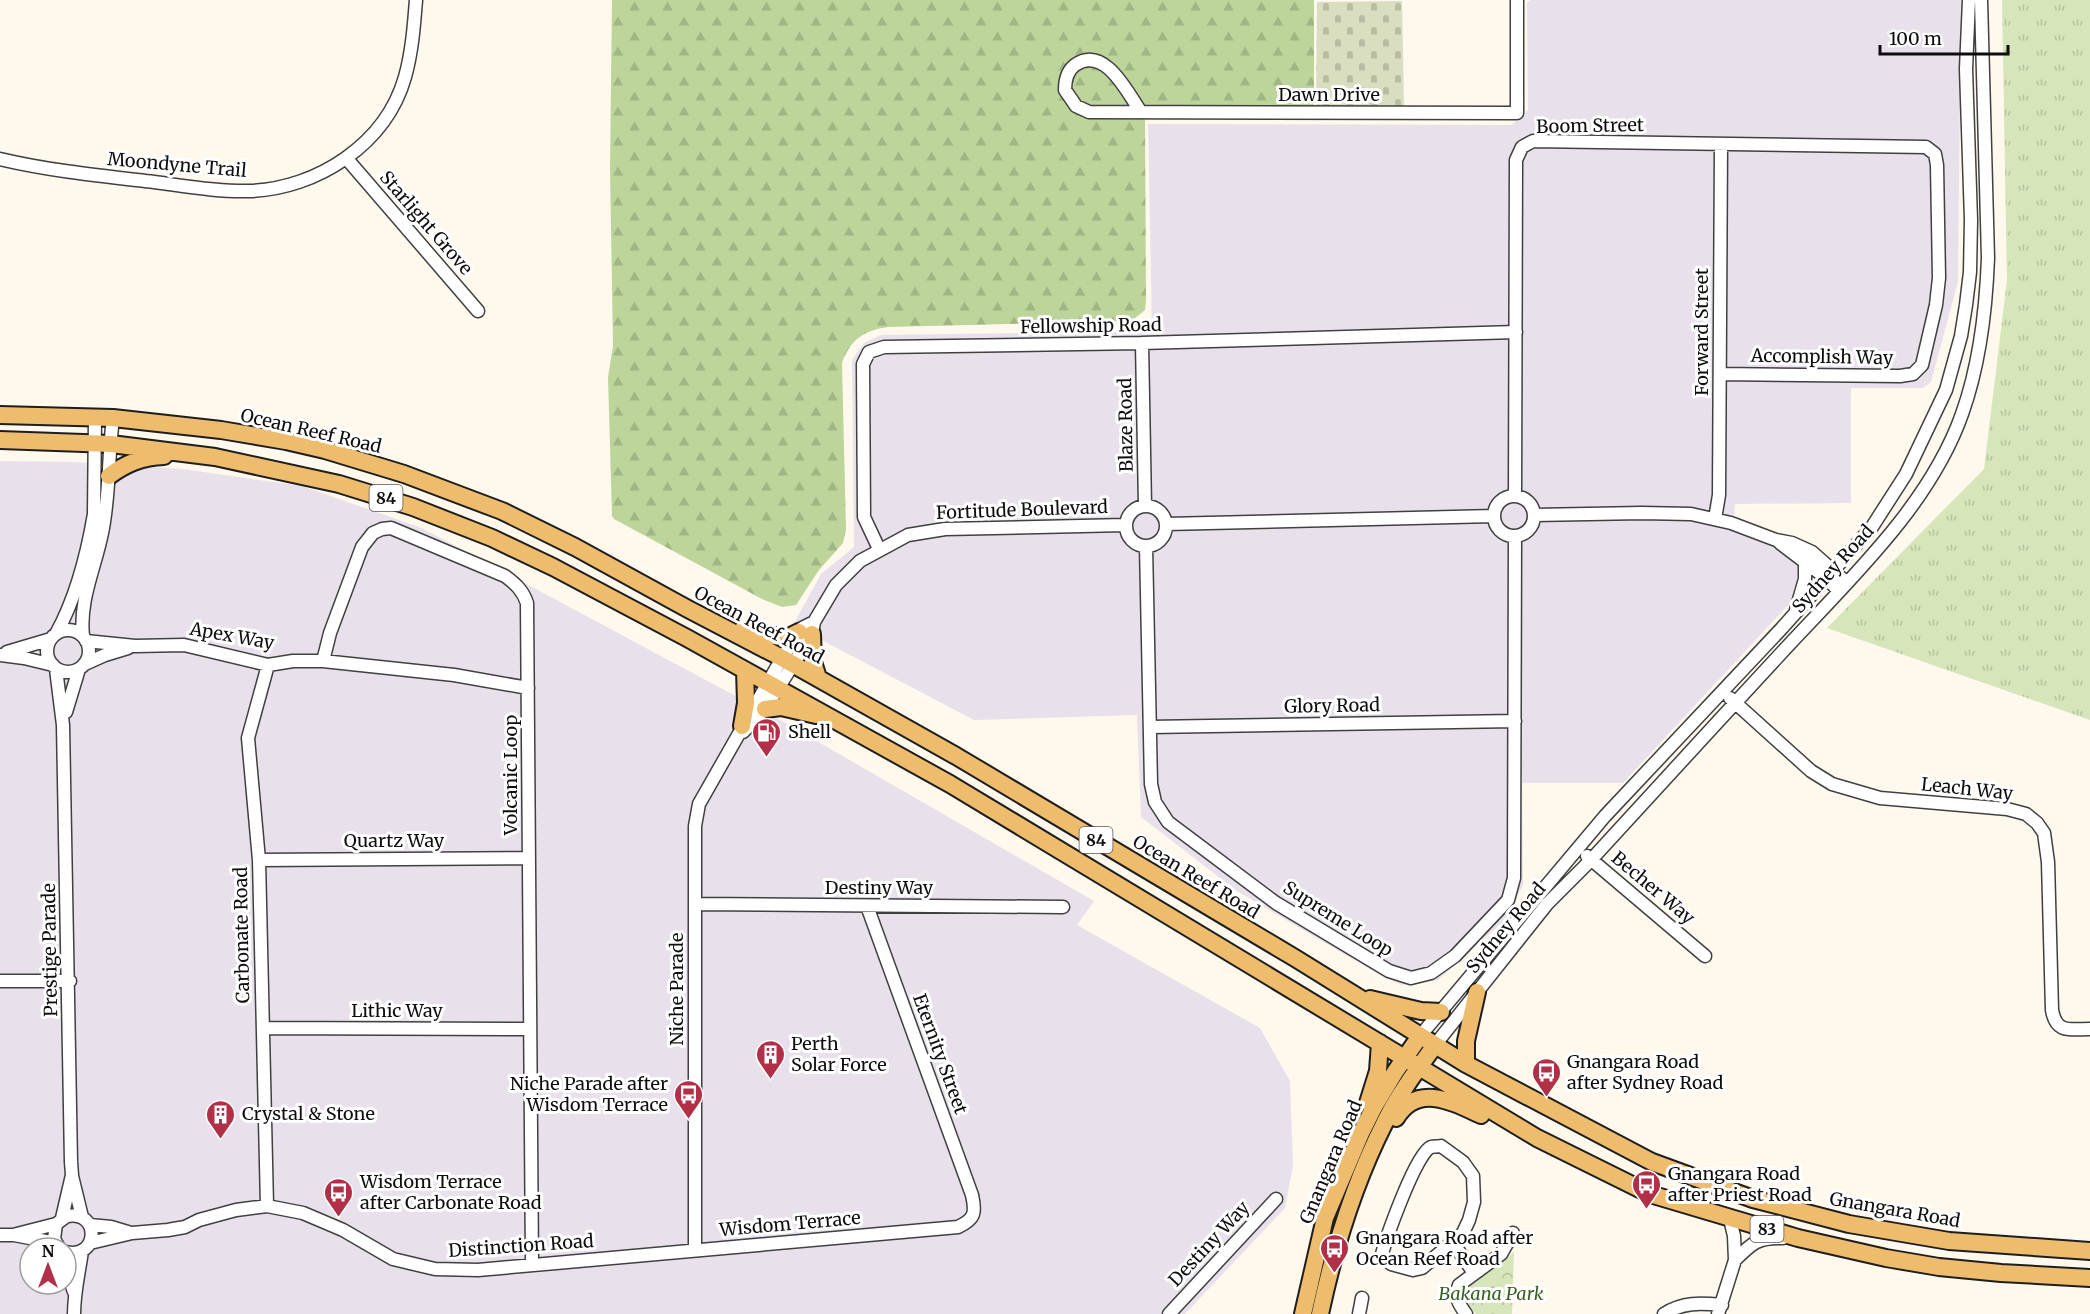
<svg xmlns="http://www.w3.org/2000/svg" width="2090" height="1314" viewBox="0 0 2090 1314" font-family="Merriweather,serif">
	<style>
		.industrial { fill: #e8e1eb; fill-rule: evenodd }
		.grass { fill: url(#grass-tufts) }
		.forest { fill: url(#forest-firs) }
		.cemetery { fill: url(#cemetery-stones) }
		.park { fill: url(#park-crowns) }
		.lines { fill: none; stroke-linecap: round; stroke-linejoin: round }
		.minor-casing { stroke: #404040; stroke-width: 15 }
		.major-casing { stroke: #1e1e1e; stroke-width: 20 }
		.minor { stroke: #fff; stroke-width: 12 }
		.major { stroke: #eebc6d; stroke-width: 16 }
		.labels { text-anchor: middle; stroke-width: 6; stroke-linejoin: round; paint-order: stroke }
		.shield { fill: #fff; stroke: #565656; stroke-width: 1.5 }
		.shield-label { font-size: 16px; font-weight: bold; fill: #0d0d0d }
		.street-label { font-size: 18px; fill: #0d0d0d; stroke: #fff }
		.poi-label { font-size: 18px; fill: #0d0d0d; stroke: #fff; text-anchor: start }
		.park-label { font-size: 18px; font-style: italic; fill: #385f22; stroke: #fff }
	</style>
	<defs>
		<pattern id="grass-tufts" width="24" height="20" patternUnits="userSpaceOnUse" patternTransform="scale(1.5)"><rect width="24" height="20" fill="#d7e5ba"/><path d="M3 7l-1-3M5 7V3M7 7l1-3M15 17l-1-3M17 17v-4M19 17l1-3" fill="none" stroke="#b7c39f"/></pattern>
		<pattern id="forest-firs" width="22" height="20" patternUnits="userSpaceOnUse" patternTransform="scale(1.5)"><rect width="22" height="20" fill="#bdd59a"/><path d="M5 1l3.5 6h-7zM16 11l3.5 6h-7z" fill="#a1b684"/></pattern>
		<pattern id="cemetery-stones" width="16" height="16" patternUnits="userSpaceOnUse" patternTransform="scale(1.5)"><rect width="16" height="16" fill="#d9dec0"/><path d="M2 7V4a2 2 0 0 1 4 0v3zM10 15v-3a2 2 0 0 1 4 0v3z" fill="#b9bda4"/></pattern>
		<pattern id="park-crowns" width="20" height="18" patternUnits="userSpaceOnUse" patternTransform="scale(1.5)"><rect width="20" height="18" fill="#d7e5ba"/><path d="M2 6a3 3 0 1 1 6 0M12 15a3 3 0 1 1 6 0" fill="none" stroke="#b7c39f"/></pattern>
	</defs>
	<rect width="100%" height="100%" fill="#fef8ed"/>
	<path class="industrial" d="M1530,0H1961L1958,282L1931,382L1923,388H1851V503L1735,504L1734,518L1806,547L1828,562L1623,783H1522L1523,885L1506,919L1438,980L1401,985L1378,974L1237,891L1141,817L1137,715L974,720L793,625L821,574L854,547L852,360L864,343L881,335L1152,331L1148,124L1512,125L1528,110L1527,3Z
		M0,461L75,462L183,469L302,486L422,528L782,721L1094,901L1077,925L1260,1028L1290,1081L1293,1165L1285,1208L1185,1314H0ZM30,1248H66V1284H30Z"/>
	<path class="grass" d="M2002,0H2090V720L1827,628L1984,469L2007,280Z"/>
	<path class="forest" d="M612,0H1314V118L1145,117L1146,300L1145,310L1134,319L1126,321L888,327C864,330 850,340 842,363L846,530L843,543L819,570L796,605L782,607L762,599L614,519L612,516L608,377L613,346L610,169Z"/>
	<path class="cemetery" d="M1402,1L1404,107H1316L1317,2Z"/>
	<path class="park" d="M1514,1252L1512,1314H1476L1468,1304L1467,1288Z"/>
	<g class="lines">
		<defs>
			<path id="minor" d="M1141,112C1128,94 1105,44 1075,65C1067,71 1065,81 1065,90L1076,106L1089,112L1517,113V0
				M0,159C51,171 102,176 154,182C185,186 218,192 249,191C317,189 386,144 405,77C412,52 414,26 416,0
				M347,159L478,311
				M1142,343L1145,506
				M1494 516a20 20 0 1 1 40 0a20 20 0 1 1-40 0Z
				M1515,496L1516,160L1522,147L1533,141L1926,147L1935,154L1937,165L1939,278L1936,305L1922,365L1913,374L1900,376L1720,374
				M1126 526a20 20 0 1 1 40 0a20 20 0 1 1-40 0Z
				M1534,515L1642,513L1691,514L1731,523L1776,540L1792,543L1812,552L1847,583
				M1715,519L1719,495L1721,144
				M1166,524L1494,516
				M1780,543L1826,578L1839,591
				M1146,546L1151,784L1155,802L1168,822L1276,903L1389,971L1411,978L1431,973L1455,956L1508,900L1514,878L1515,536
				M879,549L864,517L863,364L869,352L884,347L1142,343L1516,332
				M1796,610L1805,579V561
				M47 651a21 21 0 1 1 42 0a21 21 0 1 1-42 0Z
				M56,634C76,598 87,555 94,514L95,417
				M83,636C79,600 95,568 102,533C110,495 108,456 113,418
				M86,641L135,646L184,645L268,665L293,661H323L454,675L528,688
				M7,652L51,639
				M0,655L24,658L53,665
				M323,661L330,633L362,547L373,533L382,529L391,528L505,576C516,584 523,591 527,603L532,1264
				M85,664L105,655L128,648
				M56,669L63,725L71,1162L72,1175L62,1218
				M1730,698L1811,771L1832,784L1880,798L2007,809L2026,814L2037,823L2044,833L2048,862L2052,1010C2056,1034 2070,1029 2090,1029
				M66,712L79,669
				M1150,727L1515,721
				M743,732L765,709L812,634L814,622L836,585L860,561L908,535L945,529L1125,525
				M1587,856L1705,956
				M259,860L529,858
				M695,904L1063,907
				M0,981H70
				M263,1028L530,1029
				M1420,1036L1605,816L1782,628L1872,527L1906,474L1946,390L1961,336L1966,305L1970,272L1971,220L1966,69L1969,0
				M1435,1045L1547,904L1591,860C1656,789 1720,719 1785,649C1849,580 1930,505 1962,414C1980,364 1986,311 1988,258L1981,0
				M1441,1146L1463,1162L1473,1176L1474,1202L1469,1220L1463,1233L1422,1268L1413,1270L1391,1264L1382,1254C1387,1236 1416,1153 1431,1147C1434,1146 1437,1147 1441,1146Z
				M72,1176L82,1217
				M267,1206L259,860L248,738L268,665
				M90,1225L111,1227L131,1233
				M0,1235H13L56,1224
				M14,1235L56,1243
				M90,1243L132,1233L168,1230L185,1227L199,1220L236,1210L267,1206L303,1213L343,1230L393,1259L435,1269L478,1270L958,1227C975,1219 976,1213 972,1195L867,906
				M1453,1243L1474,1273
				M59,1248L54,1239L56,1224L67,1216C101,1210 99,1260 66,1252
				M695,1250V826L699,804L782,658L802,628L814,622
				M1735,1260C1752,1243 1758,1237 1783,1238
				M66,1268L74,1292
				M74,1314C74,1292 79,1273 82,1251
				M1169,1314L1276,1199
				M1359,1314L1362,1298
				M1466,1314C1459,1304 1454,1298 1459,1285L1501,1254L1513,1233
				M1664,1314C1683,1302 1700,1303 1722,1305
				M1718,1314L1735,1260L1734,1236L1730,1219"/>
			<path id="major" d="M0,415L113,418L221,430L286,441L325,450L404,474L502,511L575,547L688,609L782,658L956,756L1295,958L1466,1064L1652,1162L1753,1199L1849,1224L1949,1241L2090,1251
				M0,440L111,444L215,457L339,484L413,507L492,538L553,567L687,638L950,784L1537,1138L1650,1194L1798,1238L1886,1258L1939,1267L2001,1273L2090,1278
				M109,476C126,463 142,457 164,456
				M741,631L787,638L799,632
				M812,634L813,662L818,678
				M765,709L781,707L816,715
				M742,726L746,703L745,670
				M1370,999L1421,1011L1441,1012
				M1466,1064V1041L1477,992
				M1368,1103L1378,1071L1380,1043
				M1396,1118C1417,1083 1451,1101 1481,1115
				M1303,1314L1325,1218L1361,1133L1374,1107L1395,1072L1420,1036
				M1320,1314C1334,1248 1354,1183 1385,1122C1398,1095 1417,1070 1435,1045"/>
		</defs>
		<use href="#minor" class="minor-casing"/>
		<use href="#major" class="major-casing"/>
		<use href="#minor" class="minor"/>
		<use href="#major" class="major"/>
	</g>
	<defs>
		<symbol id="fuel-pin" viewBox="-11 -11 22 30"><path d="M0 17L-7.5 6A9.5 9.5 0 1 1 7.5 6Z" fill="#b22f48" stroke="#fff"/><path d="M-5.5-6h7V0h2V4h1.3V-2.5L3-4.5l.8-.8L6-3V5H2.5V1h-1V6h-7ZM-4.2-4.7v3.2H.2V-4.7Z" fill="#fff"/></symbol>
		<symbol id="building-pin" viewBox="-11 -11 22 30"><path d="M0 17L-7.5 6A9.5 9.5 0 1 1 7.5 6Z" fill="#b22f48" stroke="#fff"/><path d="M-4-6H4V6H1V3H-1V6H-4ZM-2.5-4.3h1.7v1.8h-1.7ZM.8-4.3h1.7v1.8H.8ZM-2.5-1h1.7V.8h-1.7ZM.8-1h1.7V.8H.8Z" fill="#fff"/></symbol>
		<symbol id="bus-pin" viewBox="-11 -11 22 30"><path d="M0 17L-7.5 6A9.5 9.5 0 1 1 7.5 6Z" fill="#b22f48" stroke="#fff"/><path d="M-5-6H5V4H4V6H2V4H-2V6H-4V4H-5ZM-3.5-4V0h7V-4ZM-3.5 1.2v1.5H-2V1.2ZM2 1.2v1.5H3.5V1.2Z" fill="#fff"/></symbol>
	</defs>
	<g fill-rule="evenodd">
		<use href="#fuel-pin" x="750" y="716" width="33" height="45"/>
		<use href="#building-pin" x="754" y="1038" width="33" height="45"/>
		<use href="#bus-pin" x="1530" y="1056" width="33" height="45"/>
		<use href="#bus-pin" x="672" y="1078" width="33" height="45"/>
		<use href="#building-pin" x="204" y="1098" width="33" height="45"/>
		<use href="#bus-pin" x="1630" y="1168" width="33" height="45"/>
		<use href="#bus-pin" x="322" y="1176" width="33" height="45"/>
		<use href="#bus-pin" x="1318" y="1232" width="33" height="45"/>
	</g>
	<g class="labels">
		<g class="shield">
			<rect x="369.5" y="485" width="33" height="26" rx="4.5"/>
			<rect x="1079.5" y="827" width="33" height="26" rx="4.5"/>
			<rect x="1750.5" y="1216" width="33" height="26" rx="4.5"/>
		</g>
		<g class="shield-label">
			<text x="386" y="504">84</text>
			<text x="1096" y="846">84</text>
			<text x="1767" y="1235">83</text>
		</g>
		<g class="street-label">
			<text x="1329" y="101">Dawn Drive</text>
			<text transform="translate(1590 126) rotate(-1)" y="6">Boom Street</text>
			<text transform="translate(177 165) rotate(5)" y="6">Moondyne Trail</text>
			<text transform="translate(426 223) rotate(49)" y="6">Starlight Grove</text>
			<text transform="translate(1091 326) rotate(-1)" y="6">Fellowship Road</text>
			<text transform="translate(1702 332) rotate(-90)" y="6">Forward Street</text>
			<text transform="translate(1822 357) rotate(1)" y="6">Accomplish Way</text>
			<text transform="translate(1126 425) rotate(-91)" y="6">Blaze Road</text>
			<text transform="translate(311 431) rotate(13)" y="6">Ocean Reef Road</text>
			<text transform="translate(1022 510) rotate(-2)" y="6">Fortitude Boulevard</text>
			<text transform="translate(1833 569) rotate(-48)" y="6">Sydney Road</text>
			<text transform="translate(759 625) rotate(28)" y="6">Ocean Reef Road</text>
			<text transform="translate(232 636) rotate(10)" y="6">Apex Way</text>
			<text transform="translate(1332 706) rotate(-1)" y="6">Glory Road</text>
			<text transform="translate(511 775) rotate(-90)" y="6">Volcanic Loop</text>
			<text transform="translate(1967 789) rotate(6)" y="6">Leach Way</text>
			<text x="394" y="847">Quartz Way</text>
			<text transform="translate(1196 877) rotate(31)" y="6">Ocean Reef Road</text>
			<text x="879" y="894">Destiny Way</text>
			<text transform="translate(1653 888) rotate(40)" y="6">Becher Way</text>
			<text transform="translate(1338 919) rotate(32)" y="6">Supreme Loop</text>
			<text transform="translate(1506 928) rotate(-50)" y="6">Sydney Road</text>
			<text transform="translate(242 935) rotate(-91)" y="6">Carbonate Road</text>
			<text transform="translate(50 950) rotate(-91)" y="6">Prestige Parade</text>
			<text transform="translate(677 989) rotate(-90)" y="6">Niche Parade</text>
			<text x="397" y="1017">Lithic Way</text>
			<text transform="translate(940 1054) rotate(70)" y="6">Eternity Street</text>
			<text transform="translate(1331 1162) rotate(-67)" y="6">Gnangara Road</text>
			<text transform="translate(1895 1210) rotate(10)" y="6">Gnangara Road</text>
			<text transform="translate(790 1224) rotate(-5)" y="6">Wisdom Terrace</text>
			<text transform="translate(1209 1244) rotate(-47)" y="6">Destiny Way</text>
			<text transform="translate(521 1246) rotate(-4)" y="6">Distinction Road</text>
		</g>
		<g class="poi-label">
			<text x="788" y="738">Shell</text>
			<text x="791" y="1050">Perth<tspan x="791" dy="21">Solar Force</tspan></text>
			<text x="1567" y="1068">Gnangara Road<tspan x="1567" dy="21">after Sydney Road</tspan></text>
			<text x="668" y="1090" text-anchor="end">Niche Parade after<tspan x="668" dy="21">Wisdom Terrace</tspan></text>
			<text x="242" y="1120">Crystal &amp; Stone</text>
			<text x="1668" y="1180">Gnangara Road<tspan x="1668" dy="21">after Priest Road</tspan></text>
			<text x="360" y="1188">Wisdom Terrace<tspan x="360" dy="21">after Carbonate Road</tspan></text>
			<text x="1356" y="1244">Gnangara Road after<tspan x="1356" dy="21">Ocean Reef Road</tspan></text>
		</g>
		<g class="park-label">
			<text x="1491" y="1300">Bakana Park</text>
		</g>
	</g>
	<g transform="translate(48 1266)"><circle r="28" fill="#ffffff" stroke="#9e9e9e" stroke-width="1.5"/>
	<path d="M0-4.5L10 22L0 15L-10 22Z" fill="#b22f48"/>
	<text y="-9" font-size="16" font-weight="bold" text-anchor="middle" fill="#0d0d0d">N</text>
	</g>
	<path d="M1880 45v9h128v-9" fill="none" stroke="#0d0d0d" stroke-width="3"/>
	<text x="1889" y="45" font-size="18" fill="#0d0d0d" stroke="#ffffff" stroke-width="4.5" paint-order="stroke">100 m</text>
</svg>
